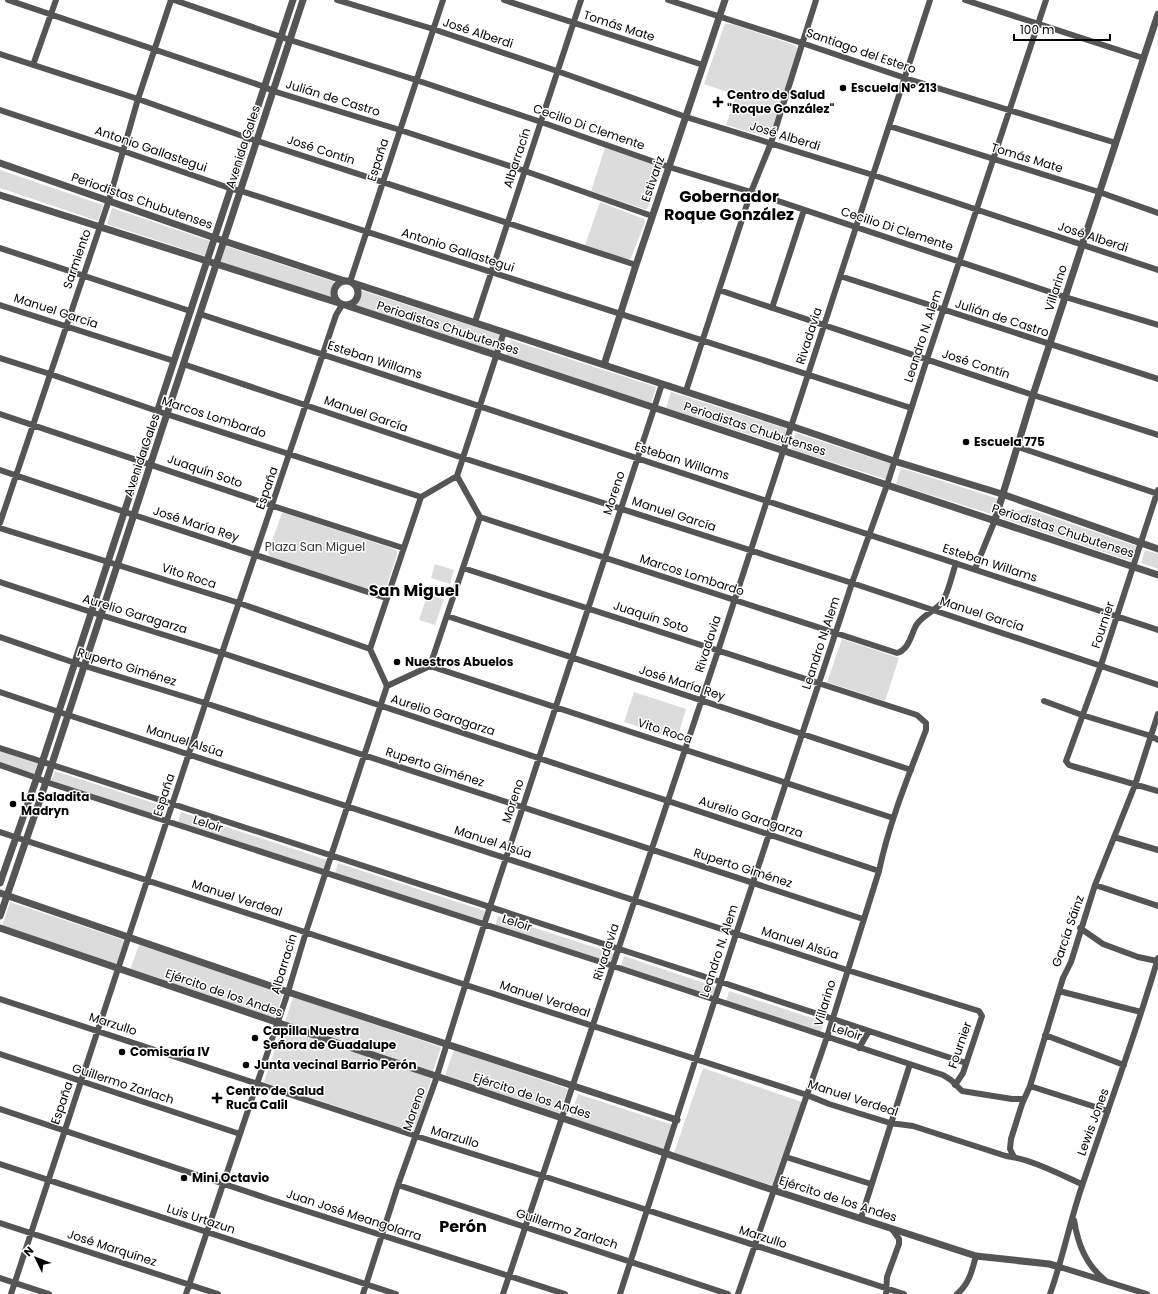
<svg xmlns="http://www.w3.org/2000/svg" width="1158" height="1294" viewBox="0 0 1158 1294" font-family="Poppins,sans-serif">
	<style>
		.green { fill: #dcdcdc }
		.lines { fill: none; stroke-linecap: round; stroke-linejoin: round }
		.minor { stroke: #555; stroke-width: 6 }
		.tertiary { stroke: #555; stroke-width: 7 }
		.poi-dot { fill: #000; stroke: #fff; stroke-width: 1.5 }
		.labels { text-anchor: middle; stroke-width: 3; stroke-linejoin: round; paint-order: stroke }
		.street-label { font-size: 12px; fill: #000; stroke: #fff }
		.poi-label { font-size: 12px; font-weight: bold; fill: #000; stroke: #fff; text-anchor: start }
		.park-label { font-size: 12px; fill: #333; stroke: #fff }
		.district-label { font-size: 16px; font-weight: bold; fill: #000; stroke: #fff }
	</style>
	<rect width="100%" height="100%" fill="#fff"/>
	<path class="green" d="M725,24H731L794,45L797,48L798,51L770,135L767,137L726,125L736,95L704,84L723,29Z
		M605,148L657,165L660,167L661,171L647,209H644L591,191Z
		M0,170L103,205L98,221L0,188Z
		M600,202L644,219L645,222L631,258L628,260L585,245Z
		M112,208L210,241L205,256L107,224Z
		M226,246L335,282L331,289V298L221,262Z
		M360,290L500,335L495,351L355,306L360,298Z
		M511,340L656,387L651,403L506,356Z
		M671,392L787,429L782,445L666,408Z
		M796,433L894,465L888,480L791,449Z
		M901,468L999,499L994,515L896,484Z
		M1028,509L1136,546L1131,561L1002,518L1016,511Z
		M282,513H285L394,549L397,551V555L386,588L383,592H378L271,557L269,555L268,552Z
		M1145,550L1158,554V569L1141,563Z
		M435,564L454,570L450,584L431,578Z
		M428,593L444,599L435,625L419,620Z
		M842,639L899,658L885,701L827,682Z
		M634,692L686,709L677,739L624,722Z
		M0,751L39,764L35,774L0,763Z
		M55,771L166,807L163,818L51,781Z
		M181,812L327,860L324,870L178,822Z
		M338,863L485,911L482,921L335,874Z
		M10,902L124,940L116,965L2,926Z
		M498,916L615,954L611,964L495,926Z
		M139,945L283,993L275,1018L130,970Z
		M624,956L716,987L713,997L621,966Z
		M729,991L824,1022L821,1032L726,1001Z
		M293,997L441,1047L433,1071L285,1022Z
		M282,1028L432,1077L414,1132L264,1082Z
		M454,1050L568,1089L559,1113L445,1075Z
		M703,1068L802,1102L774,1186L674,1153Z
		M578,1094L673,1125L665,1150L570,1118Z"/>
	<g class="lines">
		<path class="minor" d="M8,0L265,87L273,91L400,130L525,171L652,216
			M174,0L290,40L416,80L541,122L669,167L751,192L1065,297L1158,325
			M337,0L433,29L557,71L686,117L873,175L1158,270
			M504,0L703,65
			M668,0L802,43L905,78L1116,143
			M965,0L1143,58
			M0,54L138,99L248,138L636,265
			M33,65L56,0
			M0,110L123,151L232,189L241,191L911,408
			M889,126L1099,192L1158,213
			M0,248L190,311
			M840,276L1158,379
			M350,282L443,0
			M719,290L1033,395L1158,435
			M0,305L174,361
			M772,308L804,210
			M200,314L1158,630
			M475,322L581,0
			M0,358L50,374L157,411L421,497
			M183,364L463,458L852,583L1158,685
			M686,391L751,192L771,143L816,0
			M0,414L273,506L403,548
			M1018,447L1158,494
			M0,470L134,515L386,598
			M457,476L504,332
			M1158,490L1101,665L1066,761L1069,765L1072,766L1158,791
			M480,517L897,653C910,649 911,633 917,624C924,614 936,611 943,601C949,590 952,575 956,563
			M0,523L109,200L138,99L171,0
			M0,528L239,603L370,649
			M463,568L917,715L926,723V730C908,777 889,823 879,871L827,1037L738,1294
			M975,569L995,520
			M0,582L91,612L222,653L879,871
			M447,616L911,770
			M0,637L75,663L205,703L863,919
			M430,666L893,818
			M387,686L430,666L480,517L457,476
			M387,686L370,649L421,497L457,476
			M0,692L59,712L847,970L979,1011L982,1016L963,1073L955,1085
			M1044,701L1082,715L1151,736L1158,740
			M0,748L721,982L966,1063
			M0,765L37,778L46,782L613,966L943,1075L951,1080L962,1091L1012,1099H1024
			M0,832L466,985L807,1095L829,1104L890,1123L913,1126L1006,1156C1031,1159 1059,1174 1082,1184
			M1114,837L1158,850
			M1095,885L1158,906
			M1080,928L1103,944L1138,957L1157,961
			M1059,991L1141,1012
			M0,999L416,1136L543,1176L904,1294
			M1045,1035L1124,1065
			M859,1048L869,1031
			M0,1054L240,1134
			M1030,1086L1108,1111
			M0,1109L272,1200L565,1294
			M786,1157L871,1184
			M1014,1157L1010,1149L1011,1139L1022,1104L1030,1086L1063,978L1071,962L1095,885L1135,785L1158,714
			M0,1164L396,1294
			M398,1185L728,1294
			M861,1218L910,1064
			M1074,1220C1078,1245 1086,1265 1106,1281
			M0,1223L218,1294
			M1060,1267L1147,1294
			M0,1278L49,1294
			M11,1294L222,653L336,315L342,305
			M186,1294L288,992L306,932L387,686
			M363,1294L398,1185L435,1082L484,925L662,384
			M503,1294L718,651L930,0
			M620,1294L736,934L852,583L887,485L927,359L1046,0
			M886,1294L887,1277L899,1244V1239L892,1229
			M957,1294C969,1284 972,1271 976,1256
			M1050,1294C1063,1258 1070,1220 1083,1183C1108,1108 1136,1034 1158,958"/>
		<path class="tertiary" d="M0,163L215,238L345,281
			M0,195L342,304
			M334 293a12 12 0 1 1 24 0a12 12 0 1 1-24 0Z
			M353,283L791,426L894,461L1002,494L1158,549
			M345,305L1158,575
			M604,365L636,265L725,0
			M995,520L1033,395L1158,14
			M0,883L42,763L141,461L293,0
			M0,893L288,992L677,1120
			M0,916L46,782L303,0
			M0,928L358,1050L562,1118L773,1190L976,1256L1049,1264L1060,1267"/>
	</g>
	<g class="poi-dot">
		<circle cx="843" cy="88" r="4"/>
		<path d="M716 96h4v4h4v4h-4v4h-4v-4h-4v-4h4z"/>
		<circle cx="966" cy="442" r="4"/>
		<circle cx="397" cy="662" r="4"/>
		<circle cx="13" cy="804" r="4"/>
		<circle cx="255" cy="1038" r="4"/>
		<circle cx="122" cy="1052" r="4"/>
		<circle cx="246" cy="1065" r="4"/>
		<path d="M215 1092h4v4h4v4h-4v4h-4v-4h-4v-4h4z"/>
		<circle cx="184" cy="1178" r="4"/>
	</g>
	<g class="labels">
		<g class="street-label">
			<text transform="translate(619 26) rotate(18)" y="4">Tomás Mate</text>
			<text transform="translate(478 33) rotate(18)" y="4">José Alberdi</text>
			<text transform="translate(861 51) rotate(19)" y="4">Santiago del Estero</text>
			<text transform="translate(333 98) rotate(17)" y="4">Julián de Castro</text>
			<text transform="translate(589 127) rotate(19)" y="4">Cecilio Di Clemente</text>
			<text transform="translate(785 136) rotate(17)" y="4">José Alberdi</text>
			<text transform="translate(243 147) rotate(-72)" y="4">Avenida Gales</text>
			<text transform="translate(151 149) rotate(19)" y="4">Antonio Gallastegui</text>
			<text transform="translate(321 150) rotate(18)" y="4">José Contín</text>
			<text transform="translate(517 158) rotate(-72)" y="4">Albarracín</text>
			<text transform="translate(1027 158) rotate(17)" y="4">Tomás Mate</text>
			<text transform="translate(378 160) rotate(-72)" y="4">España</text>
			<text transform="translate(653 179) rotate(-71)" y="4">Estivariz</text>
			<text transform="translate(142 201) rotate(19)" y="4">Periodistas Chubutenses</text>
			<text transform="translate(897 229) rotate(18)" y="4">Cecilio Di Clemente</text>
			<text transform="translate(1093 237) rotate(18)" y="4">José Alberdi</text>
			<text transform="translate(458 250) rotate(18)" y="4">Antonio Gallastegui</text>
			<text transform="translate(77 259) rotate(-71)" y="4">Sarmiento</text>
			<text transform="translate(1056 288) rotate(-72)" y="4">Villarino</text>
			<text transform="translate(56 311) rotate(18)" y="4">Manuel García</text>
			<text transform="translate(1002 318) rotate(18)" y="4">Julián de Castro</text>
			<text transform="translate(448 328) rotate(18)" y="4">Periodistas Chubutenses</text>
			<text transform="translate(809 336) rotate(-72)" y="4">Rivadavia</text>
			<text transform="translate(923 336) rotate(-72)" y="4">Leandro N. Alem</text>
			<text transform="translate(375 360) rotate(18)" y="4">Esteban Willams</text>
			<text transform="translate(976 364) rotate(18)" y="4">José Contín</text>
			<text transform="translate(366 414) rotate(19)" y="4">Manuel García</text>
			<text transform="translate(214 417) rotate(18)" y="4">Marcos Lombardo</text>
			<text transform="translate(755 429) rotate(18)" y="4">Periodistas Chubutenses</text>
			<text transform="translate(142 455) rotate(-71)" y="4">Avenida Gales</text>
			<text transform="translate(682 461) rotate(18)" y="4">Esteban Willams</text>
			<text transform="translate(205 471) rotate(19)" y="4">Juaquín Soto</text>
			<text transform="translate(267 488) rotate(-71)" y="4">España</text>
			<text transform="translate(614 493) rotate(-72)" y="4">Moreno</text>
			<text transform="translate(674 514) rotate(18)" y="4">Manuel García</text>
			<text transform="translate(196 524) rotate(18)" y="4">José María Rey</text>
			<text transform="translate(1063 531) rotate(18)" y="4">Periodistas Chubutenses</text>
			<text transform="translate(990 563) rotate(18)" y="4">Esteban Willams</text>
			<text transform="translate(692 575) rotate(18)" y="4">Marcos Lombardo</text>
			<text transform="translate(189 576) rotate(18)" y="4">Vito Roca</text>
			<text transform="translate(135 614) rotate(17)" y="4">Aurelio Garagarza</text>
			<text transform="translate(982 614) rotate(18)" y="4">Manuel García</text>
			<text transform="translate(651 617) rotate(18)" y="4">Juaquín Soto</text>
			<text transform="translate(1103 625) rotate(-72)" y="4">Fournier</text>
			<text transform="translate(821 643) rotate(-72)" y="4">Leandro N. Alem</text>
			<text transform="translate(708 644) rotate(-72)" y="4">Rivadavia</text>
			<text transform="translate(127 667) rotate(17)" y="4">Ruperto Giménez</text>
			<text transform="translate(682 683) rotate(18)" y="4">José María Rey</text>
			<text transform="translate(443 715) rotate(18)" y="4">Aurelio Garagarza</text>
			<text transform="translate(665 731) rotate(18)" y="4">Vito Roca</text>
			<text transform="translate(185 741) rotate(18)" y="4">Manuel Alsúa</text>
			<text transform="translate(435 767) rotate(18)" y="4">Ruperto Giménez</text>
			<text transform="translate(164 795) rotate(-72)" y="4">España</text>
			<text transform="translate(513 801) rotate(-72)" y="4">Moreno</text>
			<text transform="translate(751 817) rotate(18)" y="4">Aurelio Garagarza</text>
			<text transform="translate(208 824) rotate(18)" y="4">Leloir</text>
			<text transform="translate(493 842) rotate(18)" y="4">Manuel Alsúa</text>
			<text transform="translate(743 868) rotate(18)" y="4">Ruperto Giménez</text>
			<text transform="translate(237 898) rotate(18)" y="4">Manuel Verdeal</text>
			<text transform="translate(517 923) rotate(18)" y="4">Leloir</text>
			<text transform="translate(1068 931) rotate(-71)" y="4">García Sáinz</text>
			<text transform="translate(800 943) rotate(18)" y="4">Manuel Alsúa</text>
			<text transform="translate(719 951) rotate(-72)" y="4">Leandro N. Alem</text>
			<text transform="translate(606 952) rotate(-72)" y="4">Rivadavia</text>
			<text transform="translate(284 964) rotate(-73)" y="4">Albarracín</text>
			<text transform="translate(224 993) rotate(19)" y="4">Ejército de los Andes</text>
			<text transform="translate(545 999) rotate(18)" y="4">Manuel Verdeal</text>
			<text transform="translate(825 1003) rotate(-73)" y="4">Villarino</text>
			<text transform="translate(113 1024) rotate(18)" y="4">Marzullo</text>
			<text transform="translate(847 1032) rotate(18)" y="4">Leloir</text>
			<text transform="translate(960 1045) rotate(-71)" y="4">Fournier</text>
			<text transform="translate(123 1084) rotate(18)" y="4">Guillermo Zarlach</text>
			<text transform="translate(532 1096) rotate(18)" y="4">Ejército de los Andes</text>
			<text transform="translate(853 1098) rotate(18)" y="4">Manuel Verdeal</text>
			<text transform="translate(62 1103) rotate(-71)" y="4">España</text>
			<text transform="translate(414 1109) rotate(-71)" y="4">Moreno</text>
			<text transform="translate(1093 1122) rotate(-70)" y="4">Lewis Jones</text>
			<text transform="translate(455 1137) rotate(17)" y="4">Marzullo</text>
			<text transform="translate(838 1199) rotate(18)" y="4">Ejército de los Andes</text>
			<text transform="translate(354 1215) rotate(18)" y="4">Juan José Meangolarra</text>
			<text transform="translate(201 1219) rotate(18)" y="4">Luis Urtazun</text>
			<text transform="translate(567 1229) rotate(18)" y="4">Guillermo Zarlach</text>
			<text transform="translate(763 1237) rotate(18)" y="4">Marzullo</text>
			<text transform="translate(112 1248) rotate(18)" y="4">José Marquínez</text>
		</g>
		<g class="poi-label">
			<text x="851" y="92">Escuela N° 213</text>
			<text x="727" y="99">Centro de Salud<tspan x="727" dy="14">"Roque González"</tspan></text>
			<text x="974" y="446">Escuela 775</text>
			<text x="405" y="666">Nuestros Abuelos</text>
			<text x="21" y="801">La Saladita<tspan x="21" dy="14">Madryn</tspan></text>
			<text x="263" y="1035">Capilla Nuestra<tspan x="263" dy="14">Señora de Guadalupe</tspan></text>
			<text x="130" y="1056">Comisaría IV</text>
			<text x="254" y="1069">Junta vecinal Barrio Perón</text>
			<text x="226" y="1095">Centro de Salud<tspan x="226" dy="14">Ruca Calil</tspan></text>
			<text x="192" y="1182">Mini Octavio</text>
		</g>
		<g class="park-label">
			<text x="315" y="551">Plaza San Miguel</text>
		</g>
		<g class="district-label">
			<text x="729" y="202">Gobernador<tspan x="729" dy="18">Roque González</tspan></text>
			<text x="414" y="596">San Miguel</text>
			<text x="463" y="1232">Perón</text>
		</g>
	</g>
	<g transform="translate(36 1258) rotate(313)" stroke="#ffffff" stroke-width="3" paint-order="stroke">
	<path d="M0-3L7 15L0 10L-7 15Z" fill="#000000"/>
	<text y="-6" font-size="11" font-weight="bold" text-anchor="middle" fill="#000000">N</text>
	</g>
	<path d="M1014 34v6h96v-6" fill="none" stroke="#000000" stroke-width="2"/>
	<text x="1020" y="34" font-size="12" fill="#000000" stroke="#ffffff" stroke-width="3" paint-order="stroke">100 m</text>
</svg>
